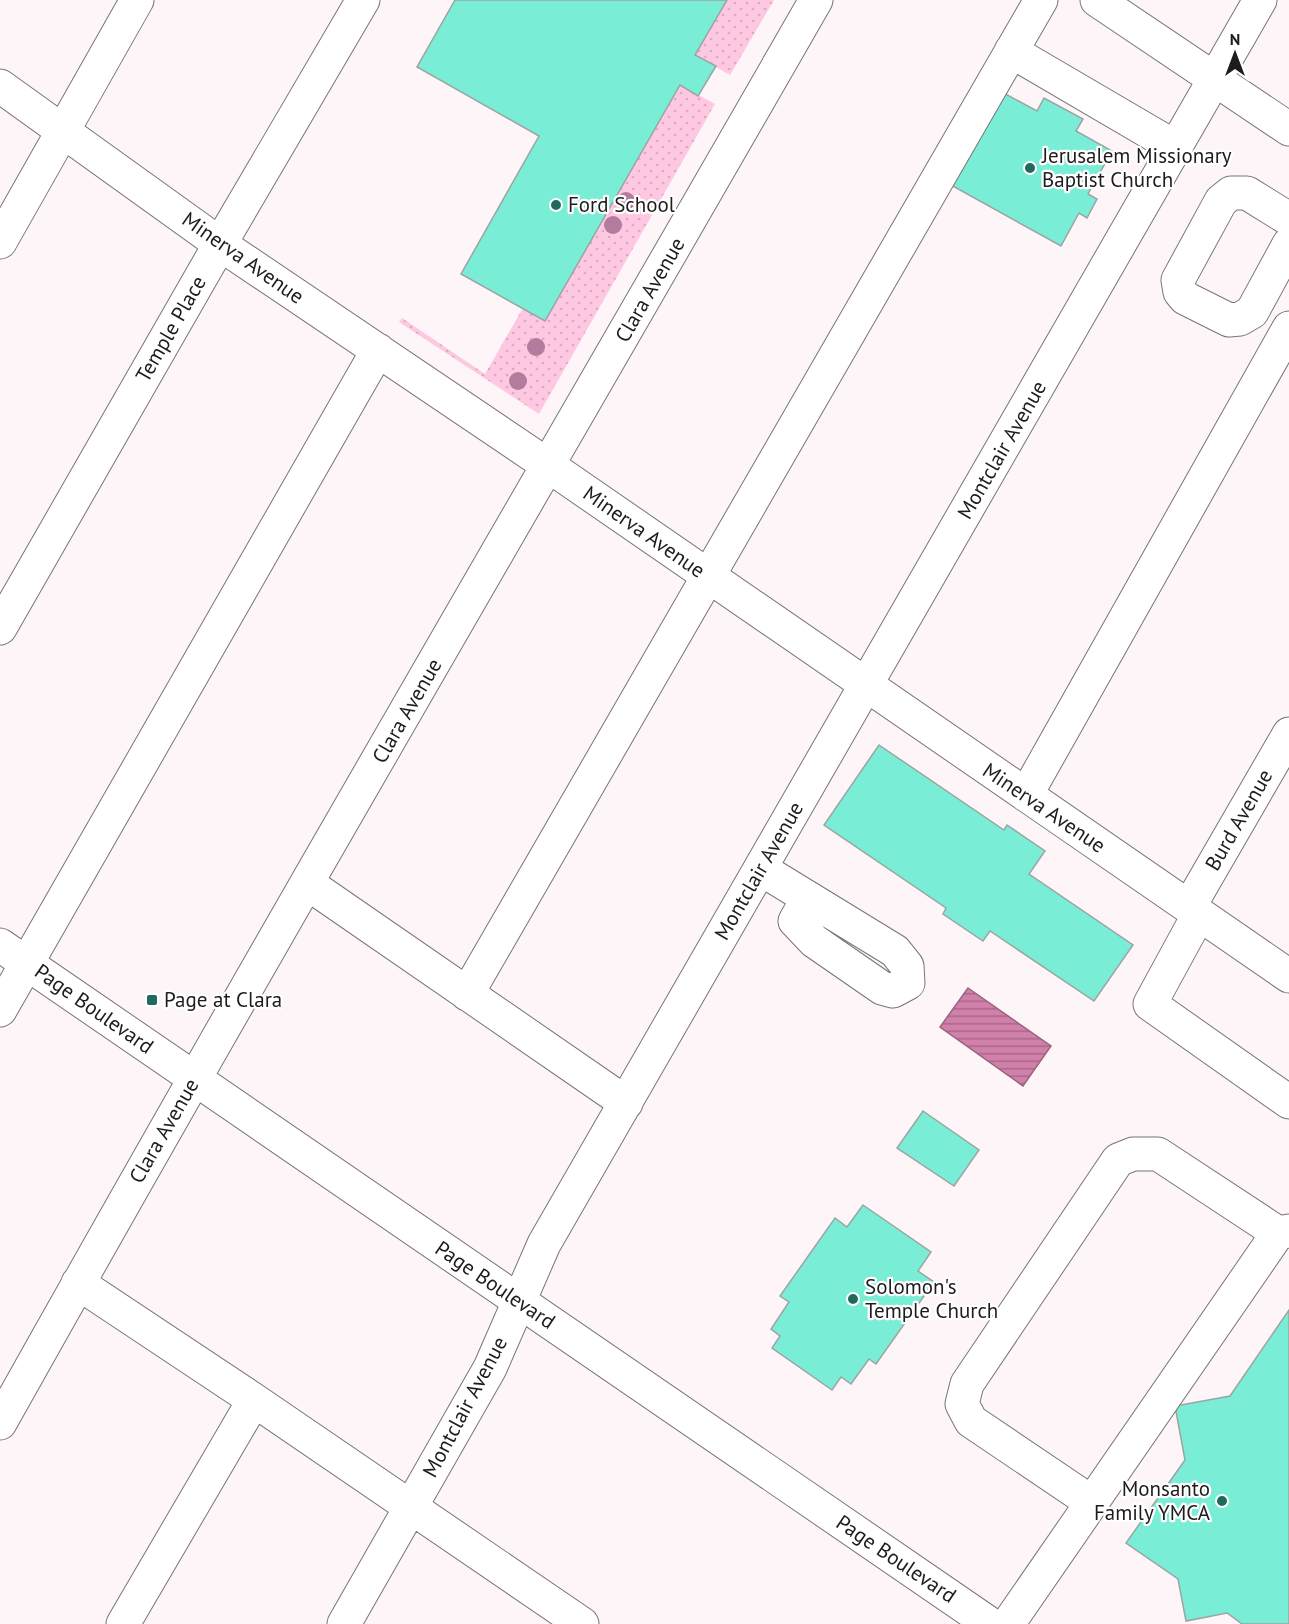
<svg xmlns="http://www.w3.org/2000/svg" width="1289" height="1624" viewBox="0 0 1289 1624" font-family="'PT Sans',sans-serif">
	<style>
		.green { fill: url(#green-dots) }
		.water { fill: url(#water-rules); stroke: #9b627f; stroke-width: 1.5 }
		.building { fill: #7aedd7; stroke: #9ca4a2; stroke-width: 1.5 }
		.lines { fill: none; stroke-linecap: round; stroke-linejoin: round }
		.minor-casing { stroke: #7a7477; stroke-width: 35 }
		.major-casing { stroke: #7a7477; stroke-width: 35 }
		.minor { stroke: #fff; stroke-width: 33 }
		.major { stroke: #fff; stroke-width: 33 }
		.tree { fill: #b37c9d }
		.poi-dot { fill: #22695d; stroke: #fff; stroke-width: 2 }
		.labels { text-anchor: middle; stroke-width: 4.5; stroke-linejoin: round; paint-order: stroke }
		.poi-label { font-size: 21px; fill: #1e1b1c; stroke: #fff; text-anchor: start }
		.street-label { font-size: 21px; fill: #1e1b1c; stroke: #fff }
	</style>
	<defs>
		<pattern id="green-dots" width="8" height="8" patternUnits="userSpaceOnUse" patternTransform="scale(1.5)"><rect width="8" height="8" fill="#ffc8e2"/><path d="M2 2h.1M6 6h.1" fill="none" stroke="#daabc1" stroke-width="1.8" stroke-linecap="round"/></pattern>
		<pattern id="water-rules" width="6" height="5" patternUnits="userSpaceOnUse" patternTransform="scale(1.5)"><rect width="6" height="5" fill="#d080a9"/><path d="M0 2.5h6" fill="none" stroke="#a86889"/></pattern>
	</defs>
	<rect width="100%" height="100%" fill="#fdf5f8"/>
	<path class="green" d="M727,0H774L730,75L695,55Z
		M680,85L715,104L539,414L399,322L402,318L485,374L523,308L545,321Z"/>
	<path class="water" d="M968,988L1051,1046L1023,1086L940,1027Z"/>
	<path class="building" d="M455,0H727L695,55L716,66L698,96L680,85L545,321L461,274L539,136L417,67Z
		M1000,91L1037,111L1044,98L1083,119L1076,131L1112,151L1088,194L1097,199L1087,218L1079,213L1061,246L949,184Z
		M879,745L1004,830L1007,825L1045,851L1029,874L1133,945L1094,1001L990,931L983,941L943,914L946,908L824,825Z
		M923,1111L979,1150L954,1186L897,1148Z
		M863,1205L931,1252L918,1271L934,1282L876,1364L869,1359L851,1384L841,1377L832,1390L772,1348L780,1336L771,1329L789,1302L780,1296L835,1218L847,1227Z
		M1289,1310V1624H1242L1227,1613L1186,1621L1178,1579L1126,1543L1185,1460L1175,1406L1230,1396Z"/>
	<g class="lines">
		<defs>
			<path id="minor" d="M1097,0L1289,129
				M1011,51L1175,147
				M0,86L220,244L549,466L1289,976
				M1289,219L1247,193H1231L1221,201L1178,280L1180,292L1185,298L1229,320L1240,319L1252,312L1289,244
				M0,242L137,0
				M0,628L220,244L363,0
				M1026,795L1289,328
				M761,869L895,951L907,966L908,983L893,991L882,988L814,941L795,921L808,898
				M307,883L626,1103
				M1189,907L1289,734
				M1199,914L1150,1004L1289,1102
				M467,994L1041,0
				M0,1010L378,350
				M78,1283L254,1400L582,1624
				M0,1423C267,946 544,474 816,0
				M1091,1502L971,1421L962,1404L967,1384L1118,1160L1133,1154H1158L1278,1233
				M123,1624L254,1400
				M344,1624L490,1368L544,1244L1260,0
				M1008,1624L1278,1233L1289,1231"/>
			<path id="major" d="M0,945L990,1624"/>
		</defs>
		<use href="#minor" class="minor-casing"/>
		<use href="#major" class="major-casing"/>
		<use href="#minor" class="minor"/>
		<use href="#major" class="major"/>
	</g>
	<g class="tree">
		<circle cx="626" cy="201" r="9"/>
		<circle cx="613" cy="225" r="9"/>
		<circle cx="536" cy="347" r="9"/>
		<circle cx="518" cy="381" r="9"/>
	</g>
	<g class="poi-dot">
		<circle cx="1030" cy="168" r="6"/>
		<circle cx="556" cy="205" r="6"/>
		<rect x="146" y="994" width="12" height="12" rx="3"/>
		<circle cx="853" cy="1299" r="6"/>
		<circle cx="1222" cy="1501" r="6"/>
	</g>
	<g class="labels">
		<g class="poi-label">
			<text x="1042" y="163">Jerusalem Missionary<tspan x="1042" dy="24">Baptist Church</tspan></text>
			<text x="568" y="212">Ford School</text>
			<text x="164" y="1007">Page at Clara</text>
			<text x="865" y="1294">Solomon's<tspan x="865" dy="24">Temple Church</tspan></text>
			<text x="1210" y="1496" text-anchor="end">Monsanto<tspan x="1210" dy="24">Family YMCA</tspan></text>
		</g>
		<g class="street-label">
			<text transform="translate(243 258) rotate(35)" y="7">Minerva Avenue</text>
			<text transform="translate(650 290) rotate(-60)" y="7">Clara Avenue</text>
			<text transform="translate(171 329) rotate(-60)" y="7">Temple Place</text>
			<text transform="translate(1002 450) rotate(-60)" y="7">Montclair Avenue</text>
			<text transform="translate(644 532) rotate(35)" y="7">Minerva Avenue</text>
			<text transform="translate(407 711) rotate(-60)" y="7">Clara Avenue</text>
			<text transform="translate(1044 808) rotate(34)" y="7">Minerva Avenue</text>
			<text transform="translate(1239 820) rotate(-60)" y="7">Burd Avenue</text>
			<text transform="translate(759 871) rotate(-60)" y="7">Montclair Avenue</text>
			<text transform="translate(94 1009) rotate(35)" y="7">Page Boulevard</text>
			<text transform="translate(164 1131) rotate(-60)" y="7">Clara Avenue</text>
			<text transform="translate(495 1285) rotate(34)" y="7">Page Boulevard</text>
			<text transform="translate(465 1407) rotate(-62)" y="7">Montclair Avenue</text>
			<text transform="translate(896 1559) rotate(34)" y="7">Page Boulevard</text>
		</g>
	</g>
	<g transform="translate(1235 54)" stroke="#ffffff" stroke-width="4.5" paint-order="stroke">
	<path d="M0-4.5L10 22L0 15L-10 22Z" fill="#1e1b1c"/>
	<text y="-9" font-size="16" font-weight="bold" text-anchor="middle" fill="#1e1b1c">N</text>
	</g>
</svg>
